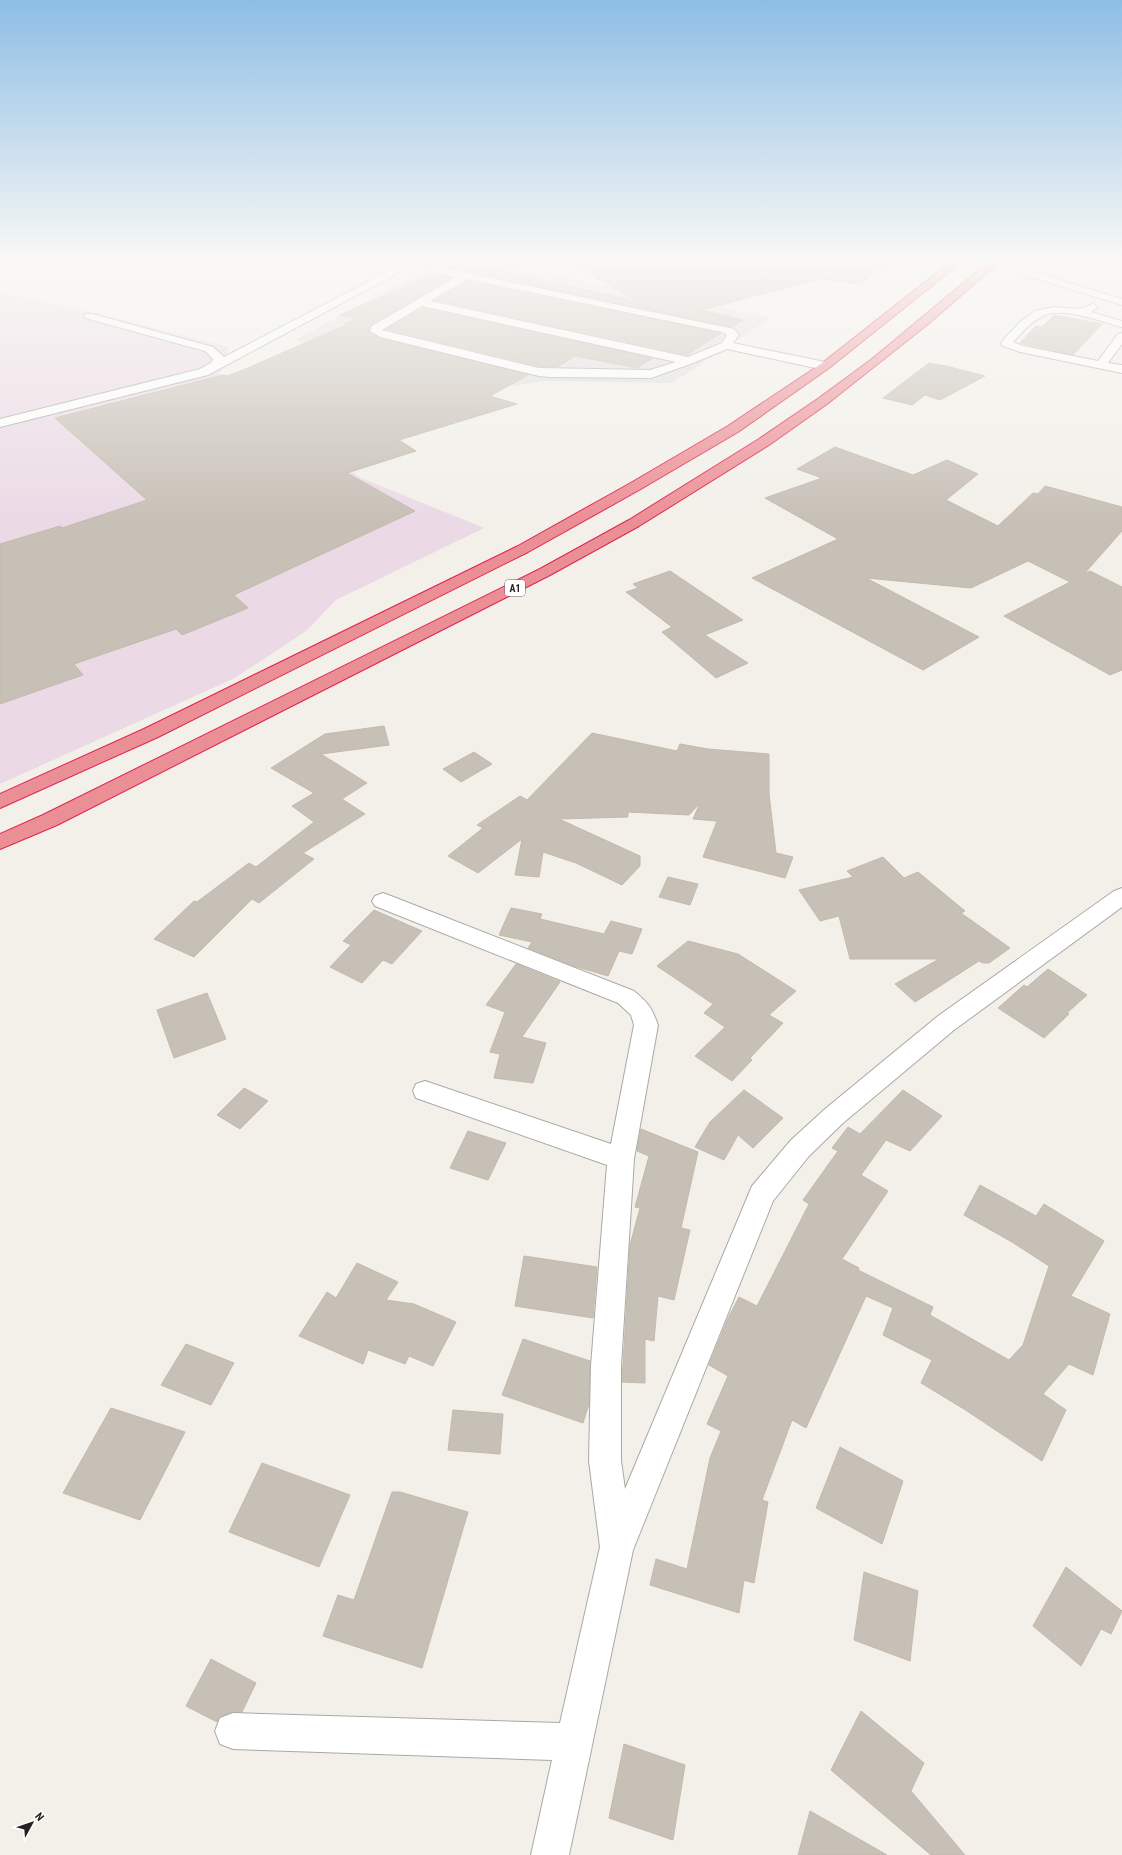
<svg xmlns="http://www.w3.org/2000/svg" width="1122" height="1855" viewBox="0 0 1122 1855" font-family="'Roboto Condensed',sans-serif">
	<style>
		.residential { fill: #e0dfdf }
		.industrial { fill: #ebdae6 }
		.building { fill: #c7c0b7; stroke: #c5b9aa }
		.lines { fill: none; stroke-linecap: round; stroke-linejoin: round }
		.minor-casing { stroke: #a9a9a9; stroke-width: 2 }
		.highway-casing { stroke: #e1244f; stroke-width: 2 }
		.minor { fill: #fff; fill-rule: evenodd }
		.highway { fill: #eb8f96; fill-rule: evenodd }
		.labels { text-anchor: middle; stroke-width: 4; stroke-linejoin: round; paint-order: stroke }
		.shield { fill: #fff; stroke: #646464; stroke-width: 1 }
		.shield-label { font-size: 10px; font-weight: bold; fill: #222 }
	</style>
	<rect width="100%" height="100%" fill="#f2f0e9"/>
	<path class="residential" d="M444,260H479L771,318L672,383L545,381L492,389L295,340Z"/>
	<path class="industrial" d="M0,292L120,319L229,347L217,382L361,478L484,528L336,600L306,631L235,678L0,784Z"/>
	<path class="building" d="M566,260H893L860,284L821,279L701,310L743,320L732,327L448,268L461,262L637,301Z
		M434,274L452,278L371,325L369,332L380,338L528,375L490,396L517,404L399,440L416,451L347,473L415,511L234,595L248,608L182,635L176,629L74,664L83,675L0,704V544L60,526L62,528L147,500L55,418L223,375L227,376L243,370L346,325L344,324L357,319L340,315Z
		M467,281L721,333L687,355L434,300Z
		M422,308L653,358L637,368L575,356L557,367L539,366L386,329Z
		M1054,315L1102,324L1073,355L1020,343L1036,326L1042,327Z
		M929,363L946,366L985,376L940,400L925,395L912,405L883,398Z
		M835,447L913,475L947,460L978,474L946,500L998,526L1033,493L1038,494L1045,486L1122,507V531L1084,574L1090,571L1122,587V670L1110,675L1004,616L1070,582L1028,561L971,588L866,578L979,637L923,670L752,578L838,539L765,498L822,478L797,469Z
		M670,571L743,620L705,635L748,663L716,678L662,632L672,627L626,592L638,588L633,584Z
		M384,726L389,745L321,754L367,783L342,799L365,814L303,853L314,859L259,903L252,899L194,957L154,939L194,901L197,902L249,863L256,867L314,822L292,806L314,793L271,768L325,734Z
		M592,733L677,751L680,744L708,749L769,754V794L776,853L793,857L785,878L703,857L717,821L693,819L700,803L689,815L628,812V817L559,819L640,856V866L622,885L576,863L543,852L539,877L515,875L522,839L478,873L448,856L483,828L477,825L520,796L527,800Z
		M474,752L492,764L461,782L443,769Z
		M883,857L904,878L918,872L965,911L961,913L1010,948L989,963H983L979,961L915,1002L895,984L939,959H850L839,916L820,921L799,890L853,877L847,871Z
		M668,877L698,884L690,905L659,897Z
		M511,908L542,914L540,919L604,934L611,921L642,929L632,954L619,951L608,976L574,966L528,948L532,942L499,935Z
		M374,910L422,931L392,964L383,960L362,983L330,967L351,945L343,941Z
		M688,941L738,954L796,991L769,1015L783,1023L750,1058L752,1060L732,1081L695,1056L725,1027L704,1013L713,1004L657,966Z
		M516,964L560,982L522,1037L546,1043L533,1083L494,1078L500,1054L490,1052L505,1012L486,1005Z
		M1048,969L1087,995L1067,1013L1069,1014L1044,1038L998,1008L1024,985L1027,987Z
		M207,993L226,1039L174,1058L157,1010Z
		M244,1088L268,1101L240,1129L217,1115Z
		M744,1090L783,1118L753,1148L738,1135L724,1160L695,1147L710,1122Z
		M903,1090L942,1116L910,1151L886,1140L861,1175L888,1191L842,1259L859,1268L858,1270L933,1307L930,1315L1009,1360L1023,1345L1049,1266L1012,1242L964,1215L980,1185L1036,1216L1044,1204L1104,1241L1071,1296L1110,1314L1093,1375L1069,1364L1043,1394L1066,1410L1042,1461L964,1409L921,1383L932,1360L883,1335L893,1308L866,1296L806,1428L792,1420L762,1500L768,1502L754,1583L744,1580L739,1613L650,1585L656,1559L687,1569L710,1458L721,1431L707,1424L728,1376L709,1365L728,1318L739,1297L757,1306L809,1204L803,1200L838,1151L832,1148L848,1127L860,1134Z
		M641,1129L698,1152L681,1228L690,1230L674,1300L658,1296L654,1341L645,1339V1383L622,1382L630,1245L640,1208L635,1207L649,1156L637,1151Z
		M468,1131L506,1143L488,1180L450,1168Z
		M524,1256L597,1267L593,1318L515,1306Z
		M357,1263L398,1282L386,1300L414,1304L456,1322L433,1366L409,1356L405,1364L368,1350L363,1364L299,1336L327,1292L336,1298Z
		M523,1339L590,1361L589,1404L583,1423L502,1395Z
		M186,1344L234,1363L211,1405L161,1385Z
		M111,1408L185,1432L140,1520L63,1493Z
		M453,1410L503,1414L500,1454L448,1450Z
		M840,1447L903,1481L882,1544L816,1508Z
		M262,1463L350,1495L319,1567L229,1532Z
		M392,1492H400L468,1512L422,1668L323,1636L338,1595L354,1600Z
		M1066,1567L1122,1611L1111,1634L1101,1629L1081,1666L1033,1626Z
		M864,1572L918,1591L910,1661L854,1640Z
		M211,1659L256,1683L242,1712H232L219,1717L217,1722L186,1706Z
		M861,1711L924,1763L911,1791L965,1855H931L831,1770Z
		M624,1744L685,1765L673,1840L609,1818Z
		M810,1811L887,1855H798Z"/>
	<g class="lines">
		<defs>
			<path id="minor" d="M410,260H422L208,375L0,427V419L200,369L212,362L213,359L205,351L85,318L84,316L85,314H93L213,347L224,357Z
				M981,260H995L1122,299V305L983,262Z
				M433,266L734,329L739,335L733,343L825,362L831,366L825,370L727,349L693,363L651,378L550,377L539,376L380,337L370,331L372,326L456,277L429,271L428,269ZM467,279L722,332L727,335L722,343L688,357L430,301ZM422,306L676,362L650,370L539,368L382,330Z
				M1093,304L1098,307L1091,312L1122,321V327C1101,322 1064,306 1043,316C1031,321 1022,333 1013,342L1023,346L1098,361L1118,334L1122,333V344L1108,363L1122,365V373L1020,352L1003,346L1001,344L1003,340L1021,321L1035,311L1054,307L1079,309Z
				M1122,888V907L954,1030L843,1123L809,1156L773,1201L633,1550L569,1855H531L552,1760L233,1749L220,1744L215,1731L220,1718L233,1713L560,1723L600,1547L589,1461L591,1366L607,1165L416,1098L413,1091L416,1084L425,1081L611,1144L634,1025L631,1015L618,1003L375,906L372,901L375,896L383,893L391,896L634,991C649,1004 651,1006 658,1025L634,1159L621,1366V1461L625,1489L752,1186L791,1140L825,1109L938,1016L1114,891Z"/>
			<path id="highway" d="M953,260H964L829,368L738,432L639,490L528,552L158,737L0,808V794L144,729L518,546L629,484L728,426L821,364Z
				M991,260H1002L928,324L827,404L769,445L639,526L550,575L57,825L0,849V834L43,815L540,569L629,520L759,439L819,398L872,359Z"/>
		</defs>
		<use href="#minor" class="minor-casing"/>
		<use href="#highway" class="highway-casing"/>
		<use href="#minor" class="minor"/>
		<use href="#highway" class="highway"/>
	</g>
	<linearGradient id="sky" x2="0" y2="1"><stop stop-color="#8ebee5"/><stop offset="0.5" stop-color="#f9f8f5"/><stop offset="1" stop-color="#f9f8f5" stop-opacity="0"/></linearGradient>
	<rect width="1122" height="519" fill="url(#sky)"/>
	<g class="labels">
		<rect class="shield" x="505" y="580" width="20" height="16" rx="3"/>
		<g class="shield-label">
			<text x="515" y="592">A1</text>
		</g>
	</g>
	<g transform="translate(32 1823) rotate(50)" stroke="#ffffff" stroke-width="3" paint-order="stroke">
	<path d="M0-3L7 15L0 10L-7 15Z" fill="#222222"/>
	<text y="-6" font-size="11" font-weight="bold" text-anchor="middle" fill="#222222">N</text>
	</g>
</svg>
